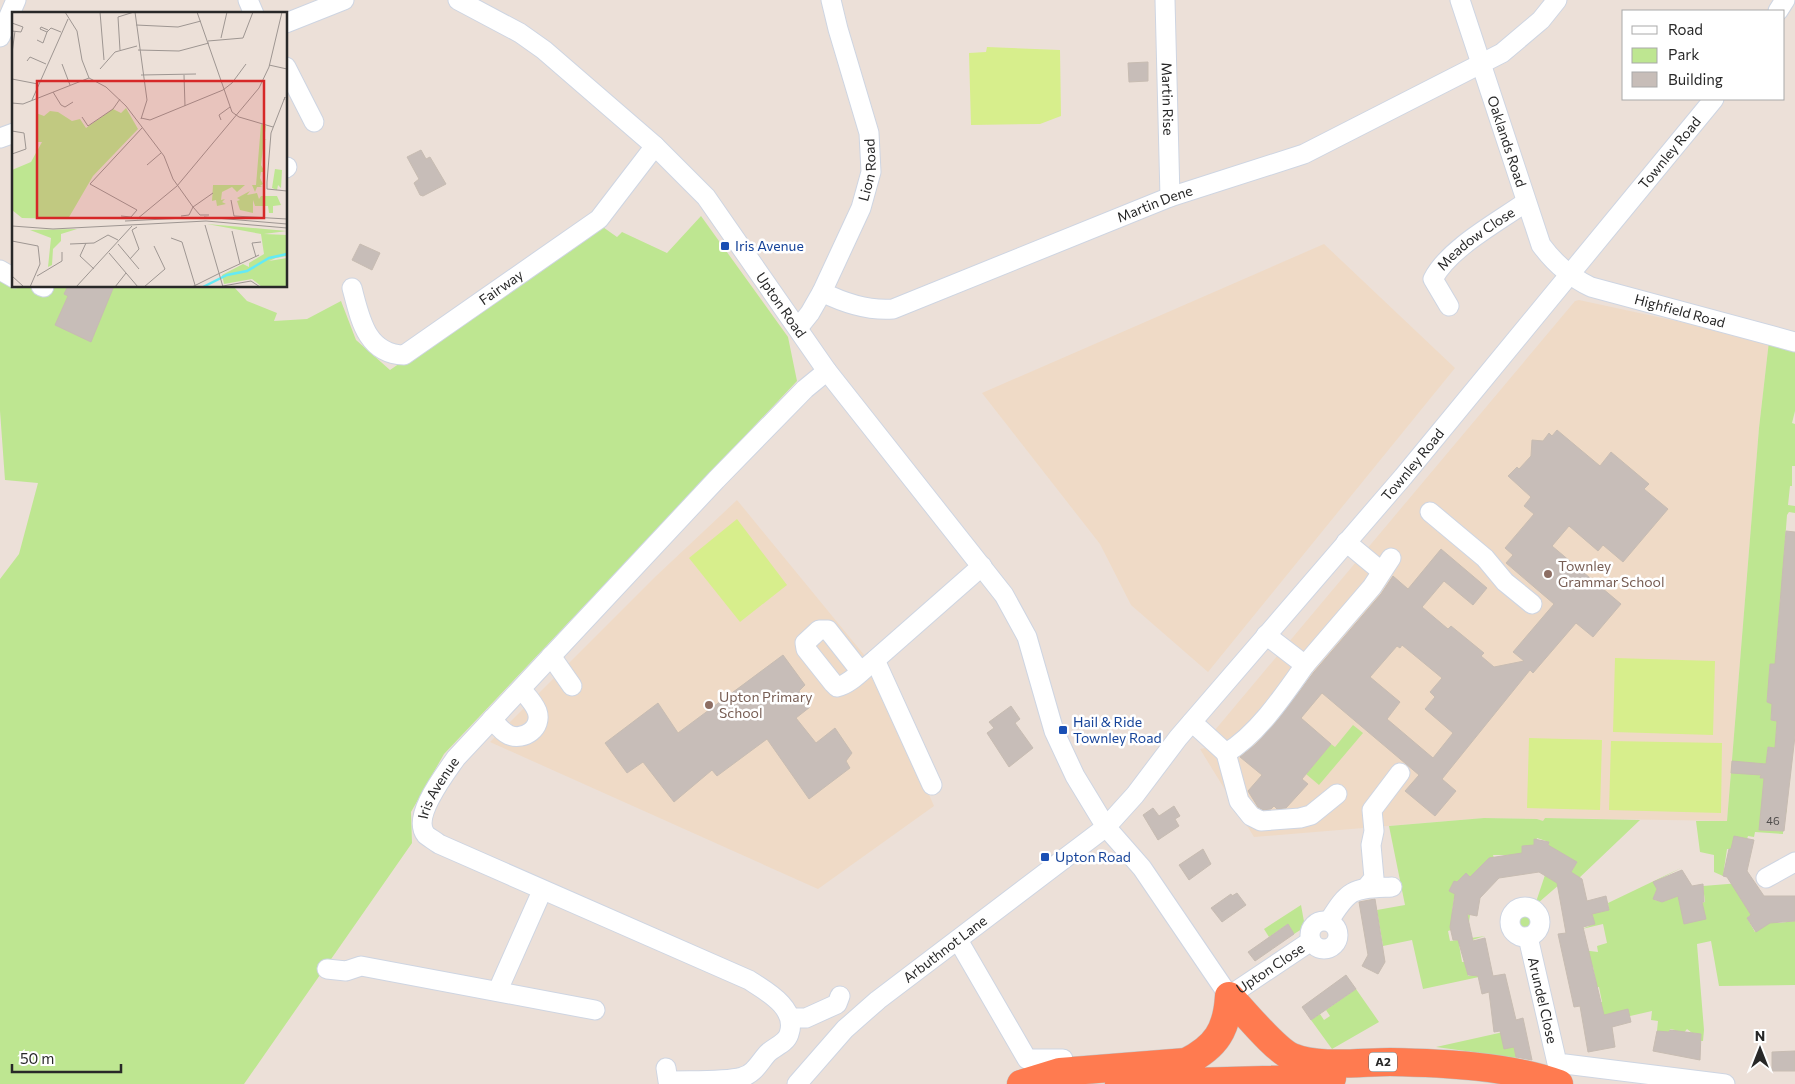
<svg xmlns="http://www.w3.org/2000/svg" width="1795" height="1084" viewBox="0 0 1795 1084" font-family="Commissioner,sans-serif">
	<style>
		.education { fill: #efdac6 }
		.green { fill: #bee691 }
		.pitch { fill: #d7ee8c }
		.building { fill: #c7bdb8; stroke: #c7bcb2; fill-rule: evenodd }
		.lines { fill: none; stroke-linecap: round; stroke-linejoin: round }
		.minor-casing { stroke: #ced5e2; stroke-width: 21 }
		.highway-casing { stroke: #c3c3c3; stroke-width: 29 }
		.minor { stroke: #fff; stroke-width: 19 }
		.highway { stroke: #ff7b50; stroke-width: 28 }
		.transit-dot { fill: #1a4fb4; stroke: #fff; stroke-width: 2 }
		.education-dot { fill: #8d6e63; stroke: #fff; stroke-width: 2 }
		.labels { text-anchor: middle; stroke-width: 5; stroke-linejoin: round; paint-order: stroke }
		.number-label { font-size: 11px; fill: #504d4c }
		.shield { fill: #fff; stroke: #686868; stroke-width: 1 }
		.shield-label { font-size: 12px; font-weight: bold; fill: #282828 }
		.street-label { font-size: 14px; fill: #282828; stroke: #fff }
		.transit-label { font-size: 14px; fill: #164399; stroke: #fff; text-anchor: start }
		.education-label { font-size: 14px; fill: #785e54; stroke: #fff; text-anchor: start }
		.inset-river { fill: none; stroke: #64eaf5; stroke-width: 2.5 }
		.inset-road { fill: none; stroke: #9e9692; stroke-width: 1 }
		.view { fill: #d62828; fill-opacity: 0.15; stroke: #d62828; stroke-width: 2.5 }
		.inset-edge { fill: none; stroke: #282828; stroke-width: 2.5 }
	</style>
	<rect width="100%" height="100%" fill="#ece0d8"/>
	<path class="education" d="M1324,244L1455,368L1208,672L1131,605L1100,544L982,393Z
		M1579,300L1769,341L1759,428L1727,821L1545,818L1544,822L1537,819L1484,818L1254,837L1200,749L1210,747L1217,739L1215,730L1575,301Z
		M737,500L874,667L934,806L818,889L490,742L655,577Z"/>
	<path class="green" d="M701,216L788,337L797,381L444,754L411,812L412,843L244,1084H0V579L19,554L38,483L5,480L0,411V260L14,270V286H233L247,301L277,313L274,321L307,319L341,301L356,340L390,370L600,225L617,237L622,232L667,253Z
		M1769,341L1795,346V411L1792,423L1795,424V466H1792V486H1790L1788,505L1795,506V513L1789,512L1787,515L1784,555L1788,599L1780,598V604L1776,654L1782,665L1770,664L1769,673L1781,674L1767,695V702L1786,705L1795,716L1771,714V720L1777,721L1775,748L1768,747L1767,753L1781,765L1762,764L1760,778H1764L1787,810L1786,813L1761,811L1760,829L1783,831V834L1755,832L1754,837L1748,836L1747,839L1731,849H1727L1723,876L1714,872V855L1700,852L1696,821H1727L1759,428Z
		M1353,725L1363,733L1319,785L1306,774L1331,744L1335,747Z
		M1484,818L1537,819L1543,821L1545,818L1640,820L1577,880L1571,872L1577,862L1554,849L1549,857L1546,856L1549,842L1537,838L1533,854L1529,846H1522L1523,855H1493L1496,864L1472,879L1465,874L1461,878L1464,900L1454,899L1452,912L1470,915L1469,922L1450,926L1451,930L1448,931L1450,941L1485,936L1459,944L1462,962L1470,961L1468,976L1493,974L1423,989L1412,940L1383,946L1377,910L1405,905L1389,826Z
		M1681,868L1654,882L1657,889L1654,897L1655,900L1662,902L1688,891L1695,904L1705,902L1703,886L1740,883L1734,887L1751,915L1747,918L1755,932L1763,927L1778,910V923L1795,921V985L1719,986L1711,941L1697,944L1704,1030L1703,1041H1700L1701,1034L1692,1033L1687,1029L1682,1035L1675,1034V1030L1670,1029L1669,1034L1657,1031L1658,1021L1651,1020L1652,1011L1617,1019H1605L1599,1002H1602L1599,987L1593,988L1596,982L1593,967L1585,968L1582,950L1598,952L1597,946L1607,943L1603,924L1582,929L1594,924L1592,913L1609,910L1608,903Z
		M1545,875L1560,884L1538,903L1536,902Z
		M1301,905L1305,927L1294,934L1288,924L1269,937L1264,929Z
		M1517 923a9 9 0 1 1 18 0a9 9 0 1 1-18 0Z
		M1356,989L1379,1022L1332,1049L1311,1020L1320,1014L1324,1020L1330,1016L1326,1010Z
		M1508,1031L1509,1047H1514L1517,1058L1436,1047Z"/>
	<path class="pitch" d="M987,47L1060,50L1061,116L1040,124L971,125L969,53L986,52Z
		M737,519L787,585L740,622L689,558Z
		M1615,658L1715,661L1713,735L1613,732Z
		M1529,738L1602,740L1600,810L1527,808Z
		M1611,741L1722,743L1721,813L1609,810Z"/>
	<path class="building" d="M1148,62V81L1129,82L1128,63Z
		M421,150L426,159L430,157L446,184L423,196L420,195L414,183L419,179L407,157Z
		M360,244L380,253L372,270L352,260Z
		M68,286H114L91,342L55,325L68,296L64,294Z
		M1557,430L1600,466L1611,452L1649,484L1644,489L1668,509L1623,562L1603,545L1598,551L1569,526L1552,546L1621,604L1593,637L1576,623L1533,673L1530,670L1442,779L1456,791L1435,816L1405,791L1419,775L1322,693L1301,718L1331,744L1302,779L1308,784L1286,808L1277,809L1274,806L1271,809L1263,810L1258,807L1248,791L1262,775L1240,757L1256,744L1278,720L1314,672L1381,594L1393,576L1408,589L1441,549L1487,588L1473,605L1444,581L1422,607L1448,629L1451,626L1484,653L1481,656L1494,667L1524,661L1513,652L1554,604L1506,563L1513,555L1505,548L1534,514L1524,506L1531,497L1508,476L1517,467L1519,469L1531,456L1532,440L1543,441L1549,433L1552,436ZM1402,645L1442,678L1430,692L1435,697L1425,709L1453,733L1433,758L1387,719L1400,702L1370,677L1397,646L1400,648Z
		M1786,531L1795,532V736L1784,831L1759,830L1764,778H1760L1761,775L1731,773L1732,761L1766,764L1768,747L1775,748L1777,721L1771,720L1772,704L1767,702L1770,664H1775Z
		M783,655L805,685L799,691L810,707L796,718L816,743L835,728L852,753L846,761L850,768L809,799L767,739L717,776L712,770L674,802L643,762L627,773L605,743L658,703L678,733Z
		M1011,706L1020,719L1015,723L1033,748L1009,767L987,733L994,728L989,722Z
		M1174,806L1180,816L1175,819L1179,826L1158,840L1143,815L1153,808L1159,816Z
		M1734,836L1754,840L1747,871L1764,896H1795V921L1770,923L1756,932L1747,918L1751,915L1727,877L1723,876L1729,849H1731Z
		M1534,839L1549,842L1548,845L1577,862L1571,872L1582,879L1587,901L1606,896L1609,910L1592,914L1595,924L1583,927L1604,1015L1628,1009L1631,1022L1612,1027L1615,1047L1588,1052L1580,1006L1574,1007L1558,934L1566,933L1557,883L1539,872L1499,878L1480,898L1477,916L1467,914L1473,941L1485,938L1493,976L1505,974L1516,1020L1523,1018L1532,1060L1516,1057L1514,1047L1504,1049L1500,1031L1494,1032L1489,992L1482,994L1478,976L1468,975L1458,940H1453L1450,927L1455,894L1449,891L1454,881L1457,882L1466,873L1470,877L1489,858L1522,853V846L1534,845Z
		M1203,849L1211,864L1189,880L1179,865Z
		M1682,870L1692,886L1703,884L1704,902H1702L1706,919L1684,924L1678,896L1662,902L1653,899L1657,889L1653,882Z
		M1237,893L1246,905L1222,922L1211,908L1231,894L1232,896Z
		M1375,899L1385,962L1378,974L1362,966L1368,955L1359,902Z
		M1288,924L1294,934L1255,961L1248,952Z
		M1346,975L1356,989L1311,1020L1302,1007Z
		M1670,1030L1701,1034L1700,1060L1653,1051L1657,1031L1669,1032Z
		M1795,1051V1071H1772V1052Z"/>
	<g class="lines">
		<defs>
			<g id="minor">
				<path d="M248,0L254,14"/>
				<path id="s1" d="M458,0L520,33L544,50L655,146L706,197L827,371L1004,595L1027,637L1054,731L1075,776L1106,827L1142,868L1229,996L1311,941"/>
				<path id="s2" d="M1165,0L1170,197"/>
				<path id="s3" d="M1460,0L1541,245C1555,264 1570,277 1591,287L1795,342"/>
				<path d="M1778,11L1785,0"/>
				<path d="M286,23L344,0"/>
				<path d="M0,37L16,0"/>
				<path d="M286,67L314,122"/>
				<path d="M0,138L14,133"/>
				<path d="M286,168L287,167"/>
				<path d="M0,270L14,278"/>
				<path d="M41,286L44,287"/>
				<path id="s4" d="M352,288C360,318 366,354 404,355L599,219L655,146"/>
				<path id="s5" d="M822,292C844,303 868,311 893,309L1170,197L1304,154L1502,53L1541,20L1557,0"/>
				<path id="s6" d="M1449,306L1433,279C1449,248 1498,222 1526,202"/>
				<path id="s7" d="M798,328L810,313L822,292L861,208L871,172L869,133L838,29L831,0"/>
				<path d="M1430,512L1485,558L1505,582L1532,604"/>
				<path d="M1346,542L1381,571"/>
				<path d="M1266,635L1305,665L1372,587L1391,558"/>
				<path d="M551,656L572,686"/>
				<path d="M875,660L932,785"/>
				<path d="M861,672L828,630H819L805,643L806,649L833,683L837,687C851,684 863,669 875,660L982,566"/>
				<path d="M492,719C497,725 502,732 509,735C524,741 543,728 537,711C534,703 526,695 521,689"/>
				<path d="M1192,722L1226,753C1257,735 1284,695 1305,665"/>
				<path d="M1226,753L1239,801L1251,816L1261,821L1300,818L1311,815L1337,794"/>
				<path d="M1766,878L1795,862"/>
				<path d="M1366,888L1374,878L1371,845L1374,831L1372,810L1400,773"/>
				<circle cx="1525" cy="922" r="15"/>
				<circle cx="1324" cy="935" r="14"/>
				<path d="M1329,921C1350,887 1353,889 1392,887"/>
				<path id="s8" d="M1528,937L1557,1063L1725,1084"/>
				<path d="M958,940L1027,1059H1063"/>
				<path d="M327,969L346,971L361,966L595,1010"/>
				<path d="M498,990L542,891"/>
				<path d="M790,1018H806L837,1004L840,996"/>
				<path id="s9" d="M666,1068L668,1081C687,1080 725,1082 742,1077C754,1074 759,1063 767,1054C773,1047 786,1044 789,1034C798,1008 766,991 749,980L439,844C435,841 430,838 426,835C411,817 445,774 456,758L716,480L805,389L827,371"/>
				<path id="s10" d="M797,1084L845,1029L878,1000L1106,827L1135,795L1178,738L1403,477L1714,99"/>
			</g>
			<path id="highway" d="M1229,996C1244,1011 1275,1050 1292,1057C1318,1068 1362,1062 1390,1062C1443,1063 1510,1066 1559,1084
				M1021,1084L1060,1072L1186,1062C1216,1047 1227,1030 1229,996
				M1119,1084L1332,1078"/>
		</defs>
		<use href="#minor" class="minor-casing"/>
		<use href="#highway" class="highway-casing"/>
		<use href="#minor" class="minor"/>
		<use href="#highway" class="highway"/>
	</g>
	<g class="transit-dot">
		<rect x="720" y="241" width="10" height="10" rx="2.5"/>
		<rect x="1058" y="725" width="10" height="10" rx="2.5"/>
		<rect x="1040" y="852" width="10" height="10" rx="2.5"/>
	</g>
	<g class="education-dot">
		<circle cx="1548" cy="574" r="5"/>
		<circle cx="709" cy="705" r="5"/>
	</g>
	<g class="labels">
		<g class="number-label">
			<text x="1773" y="825">46</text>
		</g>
		<rect class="shield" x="1369" y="1052.5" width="28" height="19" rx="4"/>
		<g class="shield-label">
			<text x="1383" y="1066">A2</text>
		</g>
		<g class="street-label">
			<text dy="5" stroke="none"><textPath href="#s2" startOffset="99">Martin Rise</textPath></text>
			<text dy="5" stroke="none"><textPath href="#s3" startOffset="149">Oaklands Road</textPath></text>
			<text dy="5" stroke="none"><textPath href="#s10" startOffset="1282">Townley Road</textPath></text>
			<text dy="5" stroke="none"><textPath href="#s7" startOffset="175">Lion Road</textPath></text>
			<text dy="5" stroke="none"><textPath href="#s5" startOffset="356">Martin Dene</textPath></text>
			<text dy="5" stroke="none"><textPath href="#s6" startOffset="91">Meadow Close</textPath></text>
			<text dy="5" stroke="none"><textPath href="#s4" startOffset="211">Fairway</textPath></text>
			<text dy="5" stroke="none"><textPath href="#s1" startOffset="450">Upton Road</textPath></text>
			<text dy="5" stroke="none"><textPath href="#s3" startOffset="416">Highfield Road</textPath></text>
			<text dy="5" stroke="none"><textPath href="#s10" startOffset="878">Townley Road</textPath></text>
			<text dy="5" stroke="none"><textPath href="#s9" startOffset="631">Iris Avenue</textPath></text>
			<text dy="5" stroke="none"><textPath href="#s10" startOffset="201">Arbuthnot Lane</textPath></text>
			<text dy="5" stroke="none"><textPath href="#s1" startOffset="1330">Upton Close</textPath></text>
			<text dy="5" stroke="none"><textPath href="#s8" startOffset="65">Arundel Close</textPath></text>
		</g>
		<g class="transit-label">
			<text x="735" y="251">Iris Avenue</text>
			<text x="1073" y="727">Hail &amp; Ride<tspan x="1073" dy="16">Townley Road</tspan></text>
			<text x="1055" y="862">Upton Road</text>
		</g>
		<g class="education-label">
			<text x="1558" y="571">Townley<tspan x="1558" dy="16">Grammar School</tspan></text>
			<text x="719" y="702">Upton Primary<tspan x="719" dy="16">School</tspan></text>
		</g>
	</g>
	<g transform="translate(12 12)">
		<rect width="275" height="275" fill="#ece0d8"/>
		<path d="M114,96L126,117L81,164L56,207L10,206L0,198V158L19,150L30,130H26L24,101L32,104L38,99L46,100L60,109L68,107L74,116L101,97L109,101ZM249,112L254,114L252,127H255L252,128L249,153L253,160H249L248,166L251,172L248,174L251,175H245L243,180L240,173H244ZM263,157L270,158L269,176L266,173L265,178L260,176ZM201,173H233L225,180L220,175L210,180L209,188L213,187L210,190L214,192L205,194L204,188L200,189ZM238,179L235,183L245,181L247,187L249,184H265L269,193L261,194V201H257L256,194H243L241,188V201L228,198L225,189L228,188L225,186ZM195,212L275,219L252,222L275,223V244L264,246L257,249L275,246V275H250L240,267L212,272L210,263L231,252L237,255V251L252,242L249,222ZM65,217L49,222V229L41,237L40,253L36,255L39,226L18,218Z" fill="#bee691"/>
		<path class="inset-river" d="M191,275L215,263L235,259L257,246L275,242"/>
		<path class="inset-road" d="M53,0L65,19L70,48L77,66L94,75L114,94L152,144L161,167L181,195L201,181M88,0L92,48M123,0L135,88L129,107M185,0L220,100L227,105L261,115M0,11L11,15L9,20L0,19M124,13L166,15L189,9M36,18L29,15L28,17L35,20L39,16L49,20M209,26L215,0M25,28L31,31L35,20M196,29L231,26L241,0M108,38L106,5L122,0M126,38L167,39L197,31M0,41L3,19M15,49L18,45L34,52M50,52L58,73M257,53L275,57M88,57L103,40L125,34M129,63L184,62M172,63L173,94M0,67L26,72M41,80L49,93L53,95L61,90M20,88L56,7M272,88L273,85L259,121L255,170V177L275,179M0,91L11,92L77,66M70,105L76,114L101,97L108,87M129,106L138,108L211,78L220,71L234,52M209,108L207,103L218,95M0,119L12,121L14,137L0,142M135,153L149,141M219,188L222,204L275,207M109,204L119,205L125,198L78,172L130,116M169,204L177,203L181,195L188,203H197M192,205L275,212M125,207L165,174L247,76L257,55L270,0M113,209L173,206M193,213L211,275M0,214L41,217L194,209L275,216M220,219L228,252M159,226L170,230L183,273M0,229L26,234L28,252L18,275M74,231L68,244L82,257M58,232L82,231L96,223L106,228M106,232L127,257M97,241L126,275M244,245L240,231L249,230M118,247L127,237L120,218L125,215M206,262L247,243M0,264L12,275M25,264L50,249V240M211,274L239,269L248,275M64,275L120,214M103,275L114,261M132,275L153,257L142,234M180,275L206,262"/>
		<path class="view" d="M25,69H252V206H25Z"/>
		<rect width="275" height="275" class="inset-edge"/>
	</g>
	<rect x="1622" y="10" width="162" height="90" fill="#ffffff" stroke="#a9a9a9"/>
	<rect x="1632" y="26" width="25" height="8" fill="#ffffff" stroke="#a9a9a9"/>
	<text x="1668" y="35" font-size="15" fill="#282828">Road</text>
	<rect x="1632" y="48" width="25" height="15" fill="#bee691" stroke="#a9a9a9"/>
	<text x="1668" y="60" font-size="15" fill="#282828">Park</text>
	<rect x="1632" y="72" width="25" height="15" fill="#c7bdb8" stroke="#a9a9a9"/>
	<text x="1668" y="85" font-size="15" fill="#282828">Building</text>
	<g transform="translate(1760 1049)" stroke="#ffffff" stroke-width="4" paint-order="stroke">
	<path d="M0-4L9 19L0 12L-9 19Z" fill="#282828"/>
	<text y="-8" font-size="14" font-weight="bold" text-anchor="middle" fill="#282828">N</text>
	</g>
	<path d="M12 1064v8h109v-8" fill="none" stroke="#282828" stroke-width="2.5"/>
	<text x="20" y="1064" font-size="15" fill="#282828" stroke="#ffffff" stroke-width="4" paint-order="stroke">50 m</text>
</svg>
